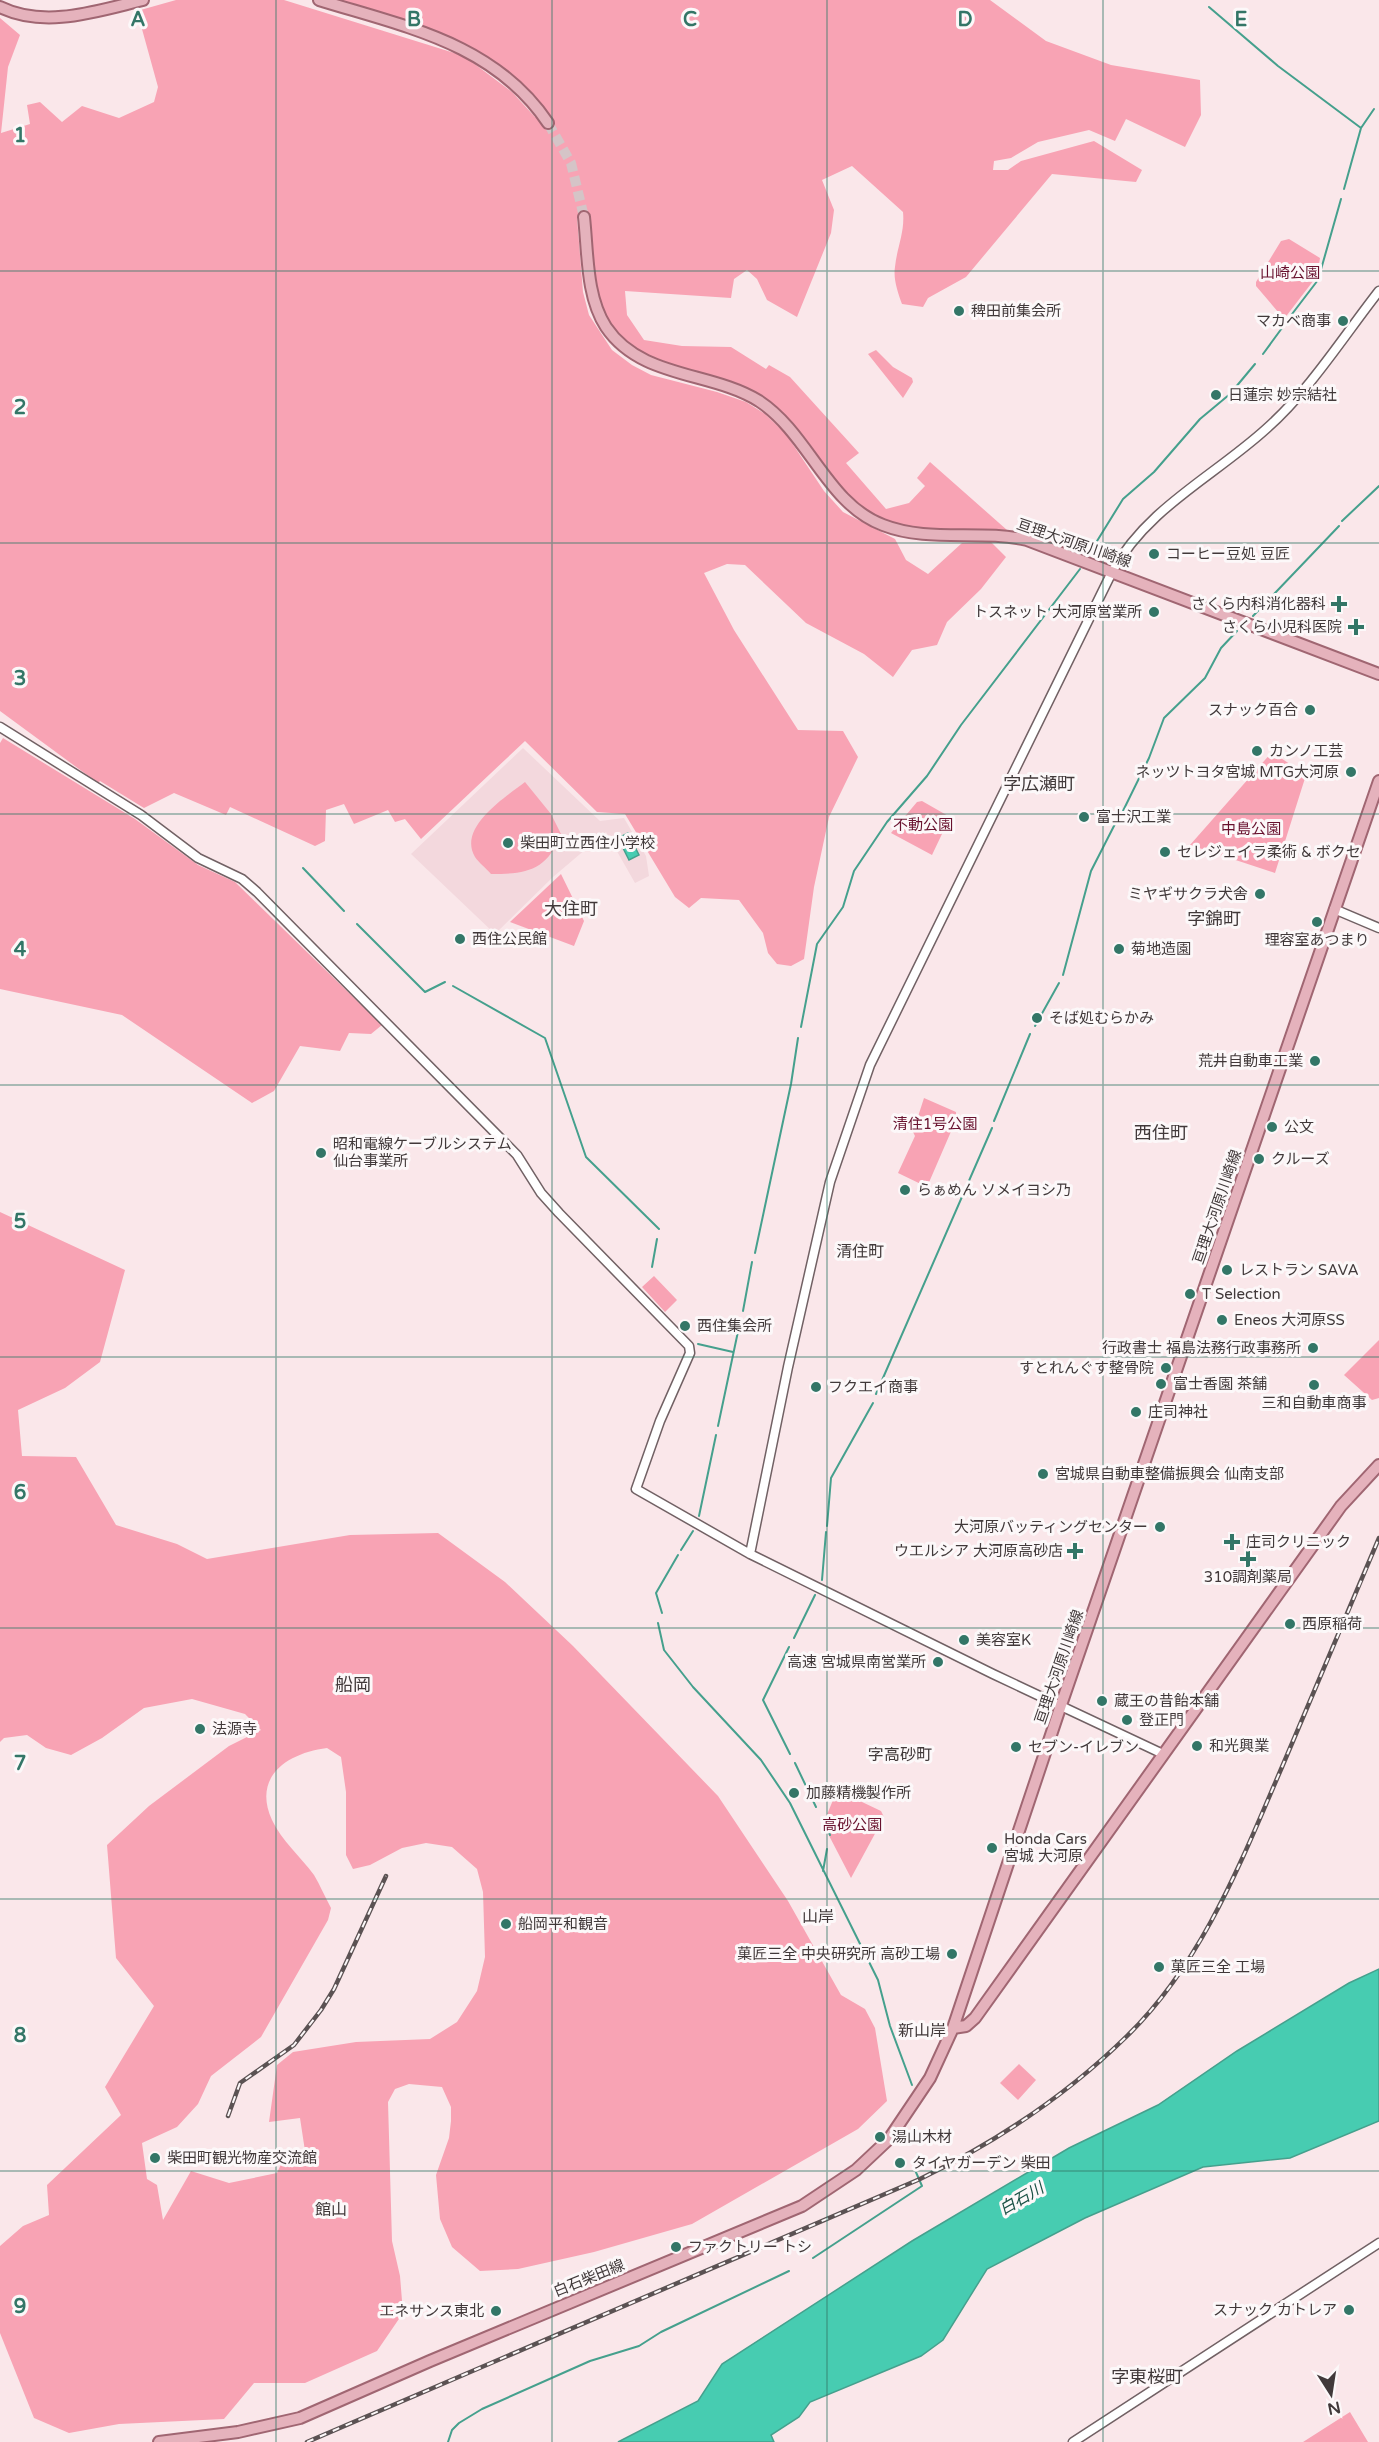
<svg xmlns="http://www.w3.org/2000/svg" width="1379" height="2442" viewBox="0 0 1379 2442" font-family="'Varela Round','Noto Sans JP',sans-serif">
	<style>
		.built { fill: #f3d8dd }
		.green { fill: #f8a3b4; fill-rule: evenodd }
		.water { fill: #47ccb1; stroke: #45a08d; stroke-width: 1.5 }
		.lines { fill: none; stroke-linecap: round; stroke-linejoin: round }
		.stream { stroke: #45a08d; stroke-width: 2 }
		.primary-tunnel { stroke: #d5c4c7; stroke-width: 10; stroke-dasharray: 10 5; stroke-linecap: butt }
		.tertiary-casing { stroke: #716164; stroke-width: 11 }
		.primary-casing { stroke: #a06672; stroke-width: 14 }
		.tertiary { stroke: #fff; stroke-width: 8 }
		.primary { stroke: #e5b2bc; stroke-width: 10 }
		.rail-casing { stroke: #5b5253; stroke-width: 4.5 }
		.rail { stroke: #fcf8f9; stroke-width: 2; stroke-dasharray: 7; stroke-linecap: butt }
		.grid { fill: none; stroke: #337667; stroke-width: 1.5; stroke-opacity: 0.55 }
		.poi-dot { fill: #337667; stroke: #fcf8f9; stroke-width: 2 }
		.labels { text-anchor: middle; stroke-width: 6; stroke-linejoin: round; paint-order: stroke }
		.park-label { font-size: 15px; fill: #68112e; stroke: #fcf8f9 }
		.poi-label { font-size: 15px; fill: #41393a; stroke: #fcf8f9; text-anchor: start }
		.street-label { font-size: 15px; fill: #41393a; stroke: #fcf8f9 }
		.neighbourhood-label { font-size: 16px; fill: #41393a; stroke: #fcf8f9 }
		.water-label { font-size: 16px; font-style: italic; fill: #1a5145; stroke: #fcf8f9 }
		.quarter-label { font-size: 18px; fill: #41393a; stroke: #fcf8f9 }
		.grid-label { font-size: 20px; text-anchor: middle; font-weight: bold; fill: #337667; stroke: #fcf8f9; stroke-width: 6; stroke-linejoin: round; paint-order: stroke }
	</style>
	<rect width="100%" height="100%" fill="#fae7ea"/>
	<path class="built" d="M523,748L600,821L624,818L646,856L649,876L635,883L606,832L553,877L495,934L411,854Z"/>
	<path class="green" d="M176,0H284L464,56L512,92L535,117L538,115L552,120C497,44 420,27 336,0H990L1046,41L1111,65L1200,80L1201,115L1185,147L1126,119L1115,141L1089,130L1038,142L1011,158L994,161L993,170H1008L1021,161L1094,141L1142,170L1136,182L1052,174L966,277L928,298L923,307L902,304C898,293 893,279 895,267C897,247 905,232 903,212L852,166L822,180L834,210L831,233L797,317L767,300L757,279L747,270L734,279L731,298L625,291L627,315L644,340L682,346L731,347L766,369L769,365L790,377L859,453L846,463L886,509L909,503L925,486L917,478L930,462L1007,530C968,528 921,536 885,520C830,497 815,430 765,400C720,372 641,371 612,327C592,296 594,251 590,216L577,218L583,292L589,315L612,350L632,365L651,375L717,392L746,402L765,414L786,434L824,491L843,512L895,539L906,560L928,574L962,543L991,542L1006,557L981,589L947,622L937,645L912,650L893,677L864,654L806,623L745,565L727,564L704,573L734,630L798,730L843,731L858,757L829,817L814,887L804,959L791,966L777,964L768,953L763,933L739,900L701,898L689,908L675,897L625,814L597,812L525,741L421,839L405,819L395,822L388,810L354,824L344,804L326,810L325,841L315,846L230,807L226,815L174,793L144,808L100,781L98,783L0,711V18L20,35L8,67L1,133L30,124L27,105L40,102L62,122L82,106L119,118L154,102L158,87L137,11Z
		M1289,239L1320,258L1317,276L1284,319L1256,286V282L1281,241Z
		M876,350L893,367L912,378L913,382L903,398L868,354Z
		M3,738L135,819L198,865L235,882L382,1025L371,1034L349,1033L340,1051L300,1046L274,1091L252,1103L122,1015L0,989V743Z
		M1272,752L1306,775L1275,873L1190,845Z
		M525,782L551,814L561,834C547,871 526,874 491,874C486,868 479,863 475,857C457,827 507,796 525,782Z
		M922,801L950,817L932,855L891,833L917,802Z
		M561,874L584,921L574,946L510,922Z
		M924,1098L956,1112V1120L927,1187L898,1173L915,1136L913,1132Z
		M0,1212L125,1270L100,1362L65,1388L18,1410L22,1456L76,1457L116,1525L177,1544L207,1559L350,1535L438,1533L505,1582L573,1646L718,1796L788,1901L841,1995L865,2009L875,2028L887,2101L858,2129L692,2224L594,2252L518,2269L480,2271L452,2247L440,2219L436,2175L449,2138L451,2121V2107L442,2087L409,2084L395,2089L388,2102L392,2241L400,2276L403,2313L377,2351L305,2383H254L224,2419L119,2424L69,2433L34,2418L0,2333V2246L23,2226L49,2215L47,2185L121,2115L105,2087L154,2006L116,1958L107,1845L149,1806L229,1746L261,1730L245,1714L192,1699L144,1708L102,1738L71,1755L46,1748L27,1735L4,1738L0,1742ZM327,1748L341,1757L346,1792V1855L353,1869L370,1865L402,1848L426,1843L452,1847L477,1869L483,1892L485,1957L477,1991L457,2022L430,2039L356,2042L293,2052L277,2065L269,2122L300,2118L305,2151L282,2162L277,2173L229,2183L191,2171L163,2220L157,2185L147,2179L142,2143L177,2127L198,2104L211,2076L261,2037L328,1920L331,1908C325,1897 320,1885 314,1875C301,1857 281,1840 272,1820C252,1776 288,1753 327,1748Z
		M654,1276L677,1300L665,1312L642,1287Z
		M1379,1340V1398L1372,1400L1344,1375Z
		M841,1792L881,1811L884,1817L851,1878L823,1824L836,1793Z
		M1019,2064L1036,2080L1018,2100L1000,2083Z
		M1350,2412L1368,2442H1303Z"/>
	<path class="water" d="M628,833L639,855L629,860L618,838Z
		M1379,1969V2121L1290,2158L1203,2167L1085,2218L987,2269L943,2340L921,2356L810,2402L799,2417L771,2435L774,2442H618L698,2401L722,2364L912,2241L1069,2148L1158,2105L1237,2051L1349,1983Z"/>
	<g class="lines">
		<path class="stream" d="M1209,7L1278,66L1361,128
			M1344,189L1361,128L1374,109
			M1289,318L1318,280L1341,199
			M1263,354L1282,328
			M1342,521L1379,486
			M1089,554L1123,499L1154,472L1200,419L1230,394L1255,364
			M1253,616L1339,526
			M1121,815L1149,758L1164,718L1205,678L1221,648L1237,631
			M303,868L344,911
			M357,924L425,992L445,982
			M1063,975L1091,871L1116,822
			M453,986L545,1038L586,1157L659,1229
			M1035,1026L1059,983
			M801,1027L817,944L843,907L854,871L887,822L927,776L961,725L1080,569
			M994,1121L1030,1034
			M755,1253L791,1084L798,1038
			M652,1267L657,1239
			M743,1311L752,1262
			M698,1344L733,1352
			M876,1394L992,1128
			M718,1426L740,1322
			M699,1516L716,1435
			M827,1526L831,1478L873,1403
			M681,1550L693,1531
			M822,1580L826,1532
			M662,1613L656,1593L678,1555
			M658,1623L664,1650L693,1687L761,1760L790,1803L878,1980L890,2026L912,2085
			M794,1638L815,1595
			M789,1647L763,1700L790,1754
			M795,1763L816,1807
			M824,1821L830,1835
			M823,1871L827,1849
			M813,2258L922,2186L915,2170L916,2157
			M448,2442L452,2430L459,2423L482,2409L590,2361L639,2346L661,2332L789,2271"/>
		<path class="primary-tunnel" d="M548,123L571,163L584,217"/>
		<defs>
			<path id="tertiary" d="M0,727L141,815L198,858L242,879L257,892L517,1155L541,1193L559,1213L689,1346L690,1353L660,1421L636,1489L750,1554L993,1674L1163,1754
				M1334,909L1379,928
				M750,1554L788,1367L830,1182L870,1065L1112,572C1147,508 1213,477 1266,429C1310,390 1343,337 1379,291
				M1073,2442L1379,2243"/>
			<path id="primary" d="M319,0C406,27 494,43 548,123
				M0,7C45,29 97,11 143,0
				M584,217C588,253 586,296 606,327C641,379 711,371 759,401C809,434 827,504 883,525C929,543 980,529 1027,540L1379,674
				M953,2028L966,2026L975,2018L1341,1506L1379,1465
				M159,2442L238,2432L300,2418L430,2361L802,2206L856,2170L889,2139L930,2078L953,2028L1061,1705L1379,781"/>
		</defs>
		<use href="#tertiary" class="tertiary-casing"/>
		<use href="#primary" class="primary-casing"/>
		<use href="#tertiary" class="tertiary"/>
		<use href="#primary" class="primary"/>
		<defs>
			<path id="rail" d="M228,2116L240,2083L294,2045L321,2010L334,1989L386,1876
				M307,2442L920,2179C996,2142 1066,2096 1127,2036C1202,1963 1241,1862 1282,1767C1314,1691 1347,1615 1379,1538"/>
		</defs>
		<use href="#rail" class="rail-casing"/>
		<use href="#rail" class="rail"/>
	</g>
	<path class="grid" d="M276,0V2442M552,0V2442M827,0V2442M1103,0V2442M0,271H1379M0,543H1379M0,814H1379M0,1085H1379M0,1357H1379M0,1628H1379M0,1899H1379M0,2171H1379"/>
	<g class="poi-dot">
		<circle cx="959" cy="311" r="6"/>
		<circle cx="1343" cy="321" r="6"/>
		<circle cx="1216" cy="395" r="6"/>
		<circle cx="1154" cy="554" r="6"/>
		<path d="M1336 595h6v6h6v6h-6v6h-6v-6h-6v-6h6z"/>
		<circle cx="1154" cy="612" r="6"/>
		<path d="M1353 618h6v6h6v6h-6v6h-6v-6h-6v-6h6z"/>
		<circle cx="1310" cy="710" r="6"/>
		<circle cx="1257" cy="751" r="6"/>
		<circle cx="1351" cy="772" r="6"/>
		<circle cx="1084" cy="817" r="6"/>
		<circle cx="508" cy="843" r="6"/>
		<circle cx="1165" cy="852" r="6"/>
		<circle cx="1260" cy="894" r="6"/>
		<circle cx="1317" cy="922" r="6"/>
		<circle cx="460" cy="939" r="6"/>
		<circle cx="1119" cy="949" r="6"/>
		<circle cx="1037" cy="1018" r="6"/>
		<circle cx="1315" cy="1061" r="6"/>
		<circle cx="1272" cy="1127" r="6"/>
		<circle cx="321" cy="1153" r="6"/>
		<circle cx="1259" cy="1159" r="6"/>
		<circle cx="905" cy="1190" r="6"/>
		<circle cx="1227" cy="1270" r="6"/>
		<circle cx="1190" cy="1294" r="6"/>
		<circle cx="1222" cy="1320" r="6"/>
		<circle cx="685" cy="1326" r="6"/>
		<circle cx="1313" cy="1348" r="6"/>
		<circle cx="1166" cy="1368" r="6"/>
		<circle cx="1161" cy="1384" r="6"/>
		<circle cx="1314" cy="1385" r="6"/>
		<circle cx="816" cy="1387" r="6"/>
		<circle cx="1136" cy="1412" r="6"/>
		<circle cx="1043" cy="1474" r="6"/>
		<circle cx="1160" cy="1527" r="6"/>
		<path d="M1229 1533h6v6h6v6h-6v6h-6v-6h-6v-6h6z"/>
		<path d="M1072 1542h6v6h6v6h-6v6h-6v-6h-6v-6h6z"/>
		<path d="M1245 1550h6v6h6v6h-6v6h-6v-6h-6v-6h6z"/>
		<circle cx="1290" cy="1624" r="6"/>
		<circle cx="964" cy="1640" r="6"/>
		<circle cx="938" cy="1662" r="6"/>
		<circle cx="1102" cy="1701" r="6"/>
		<circle cx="1127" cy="1720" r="6"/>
		<circle cx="200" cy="1729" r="6"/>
		<circle cx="1197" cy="1746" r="6"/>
		<circle cx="1016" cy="1747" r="6"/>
		<circle cx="794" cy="1793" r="6"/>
		<circle cx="992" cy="1848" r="6"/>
		<circle cx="506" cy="1924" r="6"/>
		<circle cx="952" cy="1954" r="6"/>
		<circle cx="1159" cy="1967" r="6"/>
		<circle cx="880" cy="2137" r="6"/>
		<circle cx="155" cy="2158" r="6"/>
		<circle cx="900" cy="2163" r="6"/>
		<circle cx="676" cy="2247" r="6"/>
		<circle cx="1349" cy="2310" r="6"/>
		<circle cx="496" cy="2311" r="6"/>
	</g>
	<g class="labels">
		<g class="park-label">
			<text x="1290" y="278">山崎公園</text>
			<text x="923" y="830">不動公園</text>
			<text x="1251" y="834">中島公園</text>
			<text x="935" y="1129">清住1号公園</text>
			<text x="852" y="1830">高砂公園</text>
		</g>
		<g class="poi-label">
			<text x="971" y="316">稗田前集会所</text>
			<text x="1331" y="326" text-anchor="end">マカベ商事</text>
			<text x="1228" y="400">日蓮宗 妙宗結社</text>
			<text x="1166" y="559">コーヒー豆処 豆匠</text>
			<text x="1326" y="609" text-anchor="end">さくら内科消化器科</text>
			<text x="1142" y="617" text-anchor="end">トスネット 大河原営業所</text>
			<text x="1342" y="632" text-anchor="end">さくら小児科医院</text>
			<text x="1298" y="715" text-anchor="end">スナック百合</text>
			<text x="1269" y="756">カンノ工芸</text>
			<text x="1339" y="777" text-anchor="end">ネッツトヨタ宮城 MTG大河原</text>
			<text x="1096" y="822">富士沢工業</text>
			<text x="520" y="848">柴田町立西住小学校</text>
			<text x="1177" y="857">セレジェイラ柔術 &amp; ボクセ</text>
			<text x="1248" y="899" text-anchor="end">ミヤギサクラ犬舎</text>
			<text x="472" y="944">西住公民館</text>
			<text x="1317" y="945" text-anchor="middle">理容室あつまり</text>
			<text x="1131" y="954">菊地造園</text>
			<text x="1049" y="1023">そば処むらかみ</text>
			<text x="1303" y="1066" text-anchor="end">荒井自動車工業</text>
			<text x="1284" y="1132">公文</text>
			<text x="333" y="1149">昭和電線ケーブルシステム<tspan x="333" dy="17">仙台事業所</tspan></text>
			<text x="1271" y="1164">クルーズ</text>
			<text x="917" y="1195">らぁめん ソメイヨシ乃</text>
			<text x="1239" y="1275">レストラン SAVA</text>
			<text x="1202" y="1299">T Selection</text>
			<text x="1234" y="1325">Eneos 大河原SS</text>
			<text x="697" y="1331">西住集会所</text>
			<text x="1301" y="1353" text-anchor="end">行政書士 福島法務行政事務所</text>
			<text x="1154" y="1373" text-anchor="end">すとれんぐす整骨院</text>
			<text x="1173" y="1389">富士香園 茶舗</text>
			<text x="828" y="1392">フクエイ商事</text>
			<text x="1314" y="1408" text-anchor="middle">三和自動車商事</text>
			<text x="1148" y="1417">庄司神社</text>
			<text x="1055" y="1479">宮城県自動車整備振興会 仙南支部</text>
			<text x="1148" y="1532" text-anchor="end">大河原バッティングセンター</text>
			<text x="1246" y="1547">庄司クリニック</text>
			<text x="1063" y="1556" text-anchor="end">ウエルシア 大河原高砂店</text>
			<text x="1248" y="1582" text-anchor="middle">310調剤薬局</text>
			<text x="1302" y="1629">西原稲荷</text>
			<text x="976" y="1645">美容室K</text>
			<text x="926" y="1667" text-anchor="end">高速 宮城県南営業所</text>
			<text x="1114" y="1706">蔵王の昔飴本舗</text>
			<text x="1139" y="1725">登正門</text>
			<text x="212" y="1734">法源寺</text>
			<text x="1209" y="1751">和光興業</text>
			<text x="1028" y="1752">セブン-イレブン</text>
			<text x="806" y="1798">加藤精機製作所</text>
			<text x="1004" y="1844">Honda Cars<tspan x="1004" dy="17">宮城 大河原</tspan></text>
			<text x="518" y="1929">船岡平和観音</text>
			<text x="940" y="1959" text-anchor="end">菓匠三全 中央研究所 高砂工場</text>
			<text x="1171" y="1972">菓匠三全 工場</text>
			<text x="892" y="2142">湯山木材</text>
			<text x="167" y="2163">柴田町観光物産交流館</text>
			<text x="912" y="2168">タイヤガーデン 柴田</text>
			<text x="688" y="2252">ファクトリー トシ</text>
			<text x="1337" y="2315" text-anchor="end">スナック カトレア</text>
			<text x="484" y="2316" text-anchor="end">エネサンス東北</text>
		</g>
		<g class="street-label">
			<text transform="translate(1074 543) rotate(19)" y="5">亘理大河原川崎線</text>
			<text transform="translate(1217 1207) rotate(-71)" y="5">亘理大河原川崎線</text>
			<text transform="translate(1059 1667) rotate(-71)" y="5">亘理大河原川崎線</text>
			<text transform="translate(589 2278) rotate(-22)" y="5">白石柴田線</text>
		</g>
		<g class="neighbourhood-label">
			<text x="860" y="1257">清住町</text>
			<text x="900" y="1760">字高砂町</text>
			<text x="818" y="1922">山岸</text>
			<text x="922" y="2036">新山岸</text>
			<text x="331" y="2215">館山</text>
		</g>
		<g class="water-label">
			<text transform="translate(1021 2198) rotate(-30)" y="6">白石川</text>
		</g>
		<g class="quarter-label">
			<text x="1039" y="790">字広瀬町</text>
			<text x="571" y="915">大住町</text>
			<text x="1214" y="925">字錦町</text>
			<text x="1161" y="1139">西住町</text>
			<text x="353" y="1691">船岡</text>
			<text x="1147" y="2383">字東桜町</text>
		</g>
	</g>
	<g class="grid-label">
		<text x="138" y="26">A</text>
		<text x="414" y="26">B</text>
		<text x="690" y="26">C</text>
		<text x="965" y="26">D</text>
		<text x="1241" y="26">E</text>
		<text x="20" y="142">1</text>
		<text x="20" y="414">2</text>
		<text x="20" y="685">3</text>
		<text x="20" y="956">4</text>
		<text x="20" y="1228">5</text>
		<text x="20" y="1499">6</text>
		<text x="20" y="1770">7</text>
		<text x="20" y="2042">8</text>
		<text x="20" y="2313">9</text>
	</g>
	<g transform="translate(1331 2394) rotate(168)" stroke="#fcf8f9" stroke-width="4.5" paint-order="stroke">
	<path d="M0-4.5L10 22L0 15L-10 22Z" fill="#41393a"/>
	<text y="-9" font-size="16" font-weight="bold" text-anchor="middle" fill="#41393a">N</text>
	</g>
</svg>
